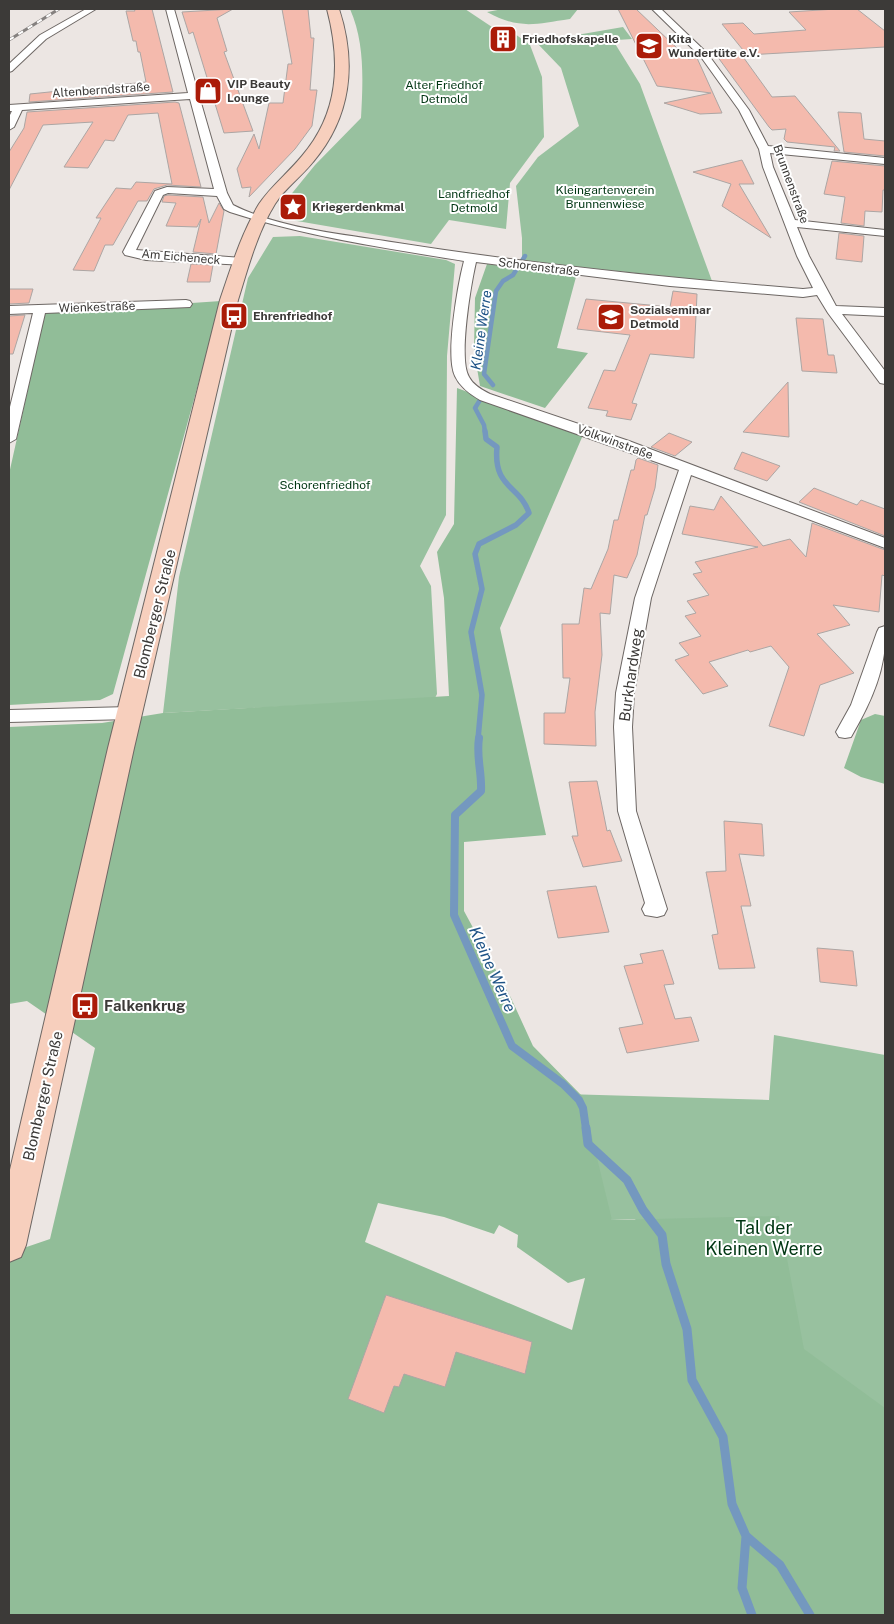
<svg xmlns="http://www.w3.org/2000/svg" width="894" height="1624" viewBox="0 0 894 1624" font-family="'Public Sans',sans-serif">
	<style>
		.green { fill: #98c19f }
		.forest { fill: #91bd98; fill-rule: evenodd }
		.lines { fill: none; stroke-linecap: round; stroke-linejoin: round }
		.stream-far3 { stroke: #7498bf; stroke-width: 4.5 }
		.stream-far2 { stroke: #7498bf; stroke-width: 5.5 }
		.stream-far1 { stroke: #7498bf; stroke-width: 8 }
		.stream { stroke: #7498bf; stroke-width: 9 }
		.building { fill: #f4baad; stroke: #aca6a4 }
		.street-casing { stroke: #6d6764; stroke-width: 2 }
		.secondary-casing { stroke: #6d6764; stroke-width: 2 }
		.street { fill: #fff; fill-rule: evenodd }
		.secondary { fill: #f7cfbd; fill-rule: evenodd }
		.rail-casing { stroke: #85817f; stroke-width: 3 }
		.rail { stroke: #fff; stroke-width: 2; stroke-dasharray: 5.5; stroke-linecap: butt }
		.labels { text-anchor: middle; stroke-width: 4; stroke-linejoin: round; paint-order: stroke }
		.far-poi-label { font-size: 12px; font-weight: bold; fill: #3c3a38; stroke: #fff; text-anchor: start }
		.far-park-label { font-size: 12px; fill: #003613; stroke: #fff }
		.far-street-label { font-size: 12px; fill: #3c3a38; stroke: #fff }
		.far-water-label { font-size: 14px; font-style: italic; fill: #1f5487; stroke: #fff }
		.street-label { font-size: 15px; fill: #3c3a38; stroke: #fff }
		.poi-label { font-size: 15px; font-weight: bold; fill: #3c3a38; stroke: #fff; text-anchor: start }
		.water-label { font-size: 16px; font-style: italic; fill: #1f5487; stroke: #fff }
		.near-park-label { font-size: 18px; fill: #003613; stroke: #fff }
	</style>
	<rect width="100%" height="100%" fill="#ece6e3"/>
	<path class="green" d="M350,9H465L498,31H511L530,45L542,77L544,137L510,183L506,229L449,220L431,244L297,221L281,215L280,208L315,165L361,118C363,81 365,43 350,9Z
		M503,9H578L570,19C535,24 520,30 487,12Z
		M623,27L632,39L617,40L614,42L640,84L712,281L522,261V238L516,186L538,157L579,126L561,68L536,42Z
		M300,236L446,260L455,264L447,356L446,515L420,566L431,586L437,694L435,698L163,713L179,577L248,278L273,237Z
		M774,1035L885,1055V1615L635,1219L612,1220L530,1093L769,1100Z"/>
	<path class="forest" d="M487,264L576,277L557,348L588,353L545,408L480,386L474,350L475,298Z
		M221,301L113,694L100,700L9,705V474L45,313Z
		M457,388L583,435L500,628L546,835L464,842V911L511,998L533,1046L582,1096L612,1220L779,1216L804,1349L885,1408V1615H9V1253L50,1239L95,1048L27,1001L9,1004V727L102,723L163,713L449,696L444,598L437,552L454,524ZM378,1203L444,1217L494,1234L499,1225L518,1235L517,1247L568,1283L585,1278L572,1330L365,1242Z
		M875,714L885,716V784L861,777L844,768L861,720Z"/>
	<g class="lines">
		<path class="stream-far3" d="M493,385L484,374L496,291L503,281L513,275L525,256
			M480,400L475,408L484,425L485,432"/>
		<path class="stream-far2" d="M478,739L482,695L471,632L482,589L475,554L479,544L516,525L529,513C520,485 493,489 497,447L486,439L485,431"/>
		<path class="stream-far1" d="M479,738C476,757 482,772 481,791L455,815L454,915L512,1046L563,1084L579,1100L583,1108L586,1129"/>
		<path class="stream" d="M586,1128L588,1144L627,1180L643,1210L662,1235L666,1264L687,1329L692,1380L723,1437L732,1504L746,1536L780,1565L810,1615
			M746,1536L742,1588L752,1615"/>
	</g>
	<path class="building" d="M134,9H152L173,92L29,102L30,94L146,82L140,52H138L136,41H133L126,11H135Z
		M233,9L217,18L227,51L224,52L253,131L224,133L193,32L189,34L182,12Z
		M282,9H308L311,38H314L310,90H317L312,126L295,149L249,197L251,187L242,188L237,169L254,134L259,149L269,103H283L288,64H292Z
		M618,9H636L679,50H683L688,59L697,58L722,113L700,114L664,103L711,93L657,86Z
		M836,9H857L885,31V47L747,55L722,24L743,23L754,34L806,30L789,12Z
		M741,54L772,97L795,96L840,151H834L835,147L787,142L784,139L786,129L772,130L769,127L717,56Z
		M175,102L179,103L201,187L167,185L154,189L147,201H138L113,245H105L94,271L73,270L101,218H96L116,188L131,189L136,182L172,184L158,113L128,115L114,141L105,140L88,168L64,167L93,122L43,125L9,190V152L24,128L27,112Z
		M838,112L861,113L864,139L885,141V156L844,152Z
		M742,160L754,184H739L771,238L722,206L731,184L693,172Z
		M832,161L885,166V190H883L882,212L865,211L864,226L841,223L845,197L824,194Z
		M168,195L203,197L209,223L219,203L224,211L216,254L193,252L201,219L197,227L166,226L176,203L162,202L164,196Z
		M839,233L864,236L862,262L836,259Z
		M191,264L213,265L210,282H187Z
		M9,289H33L29,303L9,304Z
		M673,291L697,294L694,358L650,354L632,403L637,404L631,420L606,416L608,411L588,408L604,370L615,371L630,335L577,329L586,299L670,307Z
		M25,315L13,354H9V316Z
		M796,318L823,319L828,355H834L837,373L802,371Z
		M788,382L789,437L743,432Z
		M669,433L692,442L675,456L651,447Z
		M742,452L780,466L767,481L734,469Z
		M638,458L658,465L655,488L647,515H645L637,555L627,578L614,575L610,614L600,613L602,655L595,712L596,746L544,744V713H565L570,678H563L562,624H579L584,588L591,589L608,549L614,520H618L631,470H634L636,460Z
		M814,488L857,505L861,500L885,509V536L799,502Z
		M721,496L763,546L790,539L806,557L812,523L885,550V576L882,575L879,612L833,605L850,625L817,634L854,673L820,685L804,736L769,726L789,667L771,646L750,652L748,650L709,662L728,686L703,694L675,660L689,655L679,643L701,636L685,616L696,613L687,601L709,595L693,574L702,572L695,562L758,547L682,534L690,506L714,510Z
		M597,781L607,831L610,830L622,861L583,867L572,836H578L569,782Z
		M724,821L762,824L764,856L739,854L751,906H741L755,968L719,969L712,935L718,934L706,872L726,871Z
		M596,886L609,932L558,938L547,891Z
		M817,948L853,951L857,986L820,982Z
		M663,950L674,984L664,985L675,1019L691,1017L699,1041L627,1053L619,1028L643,1024L624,966L643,963L640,954Z
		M386,1295L532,1342L525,1374L456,1352L445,1387L404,1374L399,1387L394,1386L384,1413L348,1399Z"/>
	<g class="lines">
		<defs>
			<path id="street" d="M86,9H96L46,39L12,71L9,72V64L40,35Z
				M166,9H174L227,193L233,205C280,229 345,234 398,243C532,264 667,278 803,289L813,288L797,256L763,167L759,149L739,110L701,57L652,9H661L707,53L749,110L768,146L885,158V164L770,153L773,167L795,220L885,230V236L797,227L809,256L836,306L885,308V316L842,314L885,371V384L880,383L828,313L817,295L803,297L670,286L476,262C471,284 458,359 469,377C473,385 482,390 490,394L629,441L885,538V548L691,475L651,598L634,693L632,727L636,811L667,909L664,915L657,917L645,915L642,909L645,903L618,811L614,727L616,693L635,598L679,470L480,400C470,394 460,387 455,376C445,356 458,284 464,261C385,248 307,237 230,212L224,209L217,196L168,193L163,195L136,250L242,258L246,259V265L146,260L125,255L123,252L155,191L167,187L214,189L190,99L22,110L14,127L9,130V117L12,111H9V105L188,93Z
				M186,300L190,301L192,304L190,307L45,313L16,439L9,443V411L33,313L9,314V306Z
				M885,626C888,666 871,703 851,737L845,738L839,737L836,732L851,705L877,632L879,628Z
				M130,707L136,709L139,713L136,717L130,719L9,722V710Z"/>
			<path id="secondary" d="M327,9H339C357,64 351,117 313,162C301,177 285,188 275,204C257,233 248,268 238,300L134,748L26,1245L21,1257L9,1262V1174L108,748L220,300C231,268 241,234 259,204C271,186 288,173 302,156C339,113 341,62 327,9Z"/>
		</defs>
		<use href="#street" class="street-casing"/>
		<use href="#secondary" class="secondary-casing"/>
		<use href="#street" class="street"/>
		<use href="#secondary" class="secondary"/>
		<defs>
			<path id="rail" d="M9,40L59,9"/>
		</defs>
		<use href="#rail" class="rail-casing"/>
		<use href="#rail" class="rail"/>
	</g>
	<defs>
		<symbol id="building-square" viewBox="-11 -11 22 22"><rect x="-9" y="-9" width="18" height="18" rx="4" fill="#ab1b08" stroke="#fff"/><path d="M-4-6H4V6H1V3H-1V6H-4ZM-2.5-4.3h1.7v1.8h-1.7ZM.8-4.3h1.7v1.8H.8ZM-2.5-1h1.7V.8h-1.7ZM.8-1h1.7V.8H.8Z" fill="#fff"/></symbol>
		<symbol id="school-square" viewBox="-11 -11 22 22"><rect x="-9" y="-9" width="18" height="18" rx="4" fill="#ab1b08" stroke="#fff"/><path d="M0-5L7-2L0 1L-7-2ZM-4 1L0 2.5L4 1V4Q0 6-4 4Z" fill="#fff"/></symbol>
		<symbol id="shop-square" viewBox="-11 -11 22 22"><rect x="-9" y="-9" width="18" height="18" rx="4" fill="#ab1b08" stroke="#fff"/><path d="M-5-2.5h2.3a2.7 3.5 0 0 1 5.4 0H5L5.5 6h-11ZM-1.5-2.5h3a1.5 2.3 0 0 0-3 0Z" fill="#fff"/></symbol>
		<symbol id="sight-square" viewBox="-11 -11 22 22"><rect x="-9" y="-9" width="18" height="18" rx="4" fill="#ab1b08" stroke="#fff"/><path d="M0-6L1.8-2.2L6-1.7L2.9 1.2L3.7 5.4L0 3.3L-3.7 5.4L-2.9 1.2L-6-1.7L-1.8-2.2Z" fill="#fff"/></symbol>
		<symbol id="bus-square" viewBox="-11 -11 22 22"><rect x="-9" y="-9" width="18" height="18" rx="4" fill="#ab1b08" stroke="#fff"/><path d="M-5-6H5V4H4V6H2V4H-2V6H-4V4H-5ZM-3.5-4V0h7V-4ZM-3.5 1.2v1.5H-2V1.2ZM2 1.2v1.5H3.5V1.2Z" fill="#fff"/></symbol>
	</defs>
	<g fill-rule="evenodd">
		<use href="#building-square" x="487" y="23" width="32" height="32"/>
		<use href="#school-square" x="633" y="30" width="32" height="32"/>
		<use href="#shop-square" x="192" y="75" width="32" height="32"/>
		<use href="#sight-square" x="277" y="191" width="32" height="32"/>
		<use href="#bus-square" x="218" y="300" width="32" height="32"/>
		<use href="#school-square" x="595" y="301" width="32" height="32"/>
		<use href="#bus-square" x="69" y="990" width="32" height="32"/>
	</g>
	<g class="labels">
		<g class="far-poi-label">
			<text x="522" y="43">Friedhofskapelle</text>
			<text x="668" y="43">Kita<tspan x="668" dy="14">Wundertüte e.V.</tspan></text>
			<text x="227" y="88">VIP Beauty<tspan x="227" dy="14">Lounge</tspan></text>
			<text x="312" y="211">Kriegerdenkmal</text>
			<text x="630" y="314">Sozialseminar<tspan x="630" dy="14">Detmold</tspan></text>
			<text x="253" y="320">Ehrenfriedhof</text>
		</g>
		<g class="far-park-label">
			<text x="444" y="89">Alter Friedhof<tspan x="444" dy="14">Detmold</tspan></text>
			<text x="605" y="194">Kleingartenverein<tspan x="605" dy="14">Brunnenwiese</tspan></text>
			<text x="474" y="198">Landfriedhof<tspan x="474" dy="14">Detmold</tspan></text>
			<text x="325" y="489">Schorenfriedhof</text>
		</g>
		<g class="far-street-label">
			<text transform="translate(101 90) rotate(-4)" y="4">Altenberndstraße</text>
			<text transform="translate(791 184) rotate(70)" y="4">Brunnenstraße</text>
			<text transform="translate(181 257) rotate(5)" y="4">Am Eicheneck</text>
			<text transform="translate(539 267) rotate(7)" y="4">Schorenstraße</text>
			<text transform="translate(97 307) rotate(-2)" y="4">Wienkestraße</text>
			<text transform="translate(615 442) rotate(20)" y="4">Volkwinstraße</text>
		</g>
		<g class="far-water-label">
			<text transform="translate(481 330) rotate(-82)" y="5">Kleine Werre</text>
		</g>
		<g class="street-label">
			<text transform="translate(155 614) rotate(-76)" y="5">Blomberger Straße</text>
			<text transform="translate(631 675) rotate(-82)" y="5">Burkhardweg</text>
			<text transform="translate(43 1096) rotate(-77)" y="5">Blomberger Straße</text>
		</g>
		<g class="poi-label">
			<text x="104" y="1011">Falkenkrug</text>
		</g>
		<g class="water-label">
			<text transform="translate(493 969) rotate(66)" y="6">Kleine Werre</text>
		</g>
		<g class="near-park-label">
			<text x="764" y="1234">Tal der<tspan x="764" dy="21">Kleinen Werre</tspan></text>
		</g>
	</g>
	<rect width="894" height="1624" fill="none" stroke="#3c3a38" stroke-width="20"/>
</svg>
